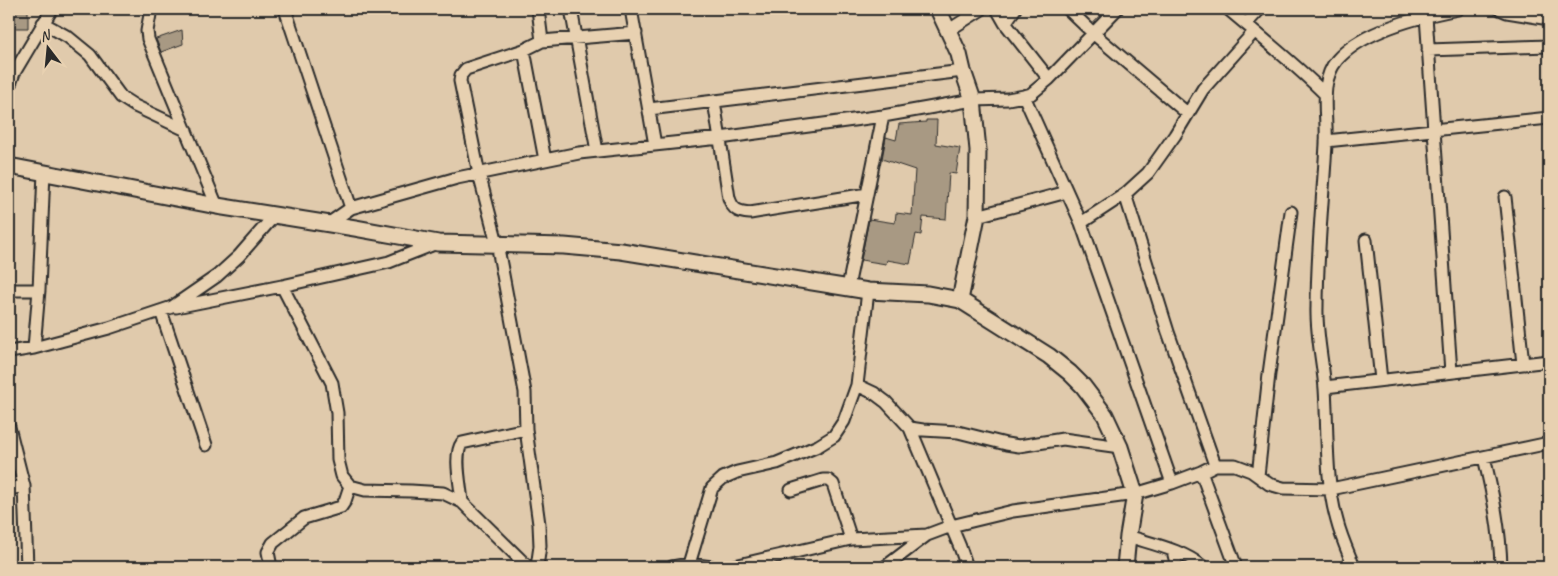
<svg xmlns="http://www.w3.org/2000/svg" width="1558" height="576" viewBox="0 0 1558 576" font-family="Caveat,sans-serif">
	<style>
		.building { fill: #a89983; stroke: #2b2b2b }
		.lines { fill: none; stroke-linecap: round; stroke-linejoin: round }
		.street-casing { stroke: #2b2b2b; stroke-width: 15 }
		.secondary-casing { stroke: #2b2b2b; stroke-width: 19 }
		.street { stroke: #e8d1b1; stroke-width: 11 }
		.secondary { stroke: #e8d1b1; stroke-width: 15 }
	</style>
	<rect width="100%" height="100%" fill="#e0caac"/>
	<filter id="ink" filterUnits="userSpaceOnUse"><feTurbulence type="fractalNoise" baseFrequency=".02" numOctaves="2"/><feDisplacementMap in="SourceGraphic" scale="10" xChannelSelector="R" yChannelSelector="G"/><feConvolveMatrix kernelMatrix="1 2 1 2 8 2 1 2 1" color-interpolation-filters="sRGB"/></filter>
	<g filter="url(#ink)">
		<path class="building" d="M28,9V28H11V10Z
			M182,30L183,44L161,52L156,39Z
			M926,120H937L936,144L960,148L956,174L949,173L946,219L923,217L921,235L916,234L910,264L887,260L886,264L861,260L869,219L895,223L896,213L912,215L915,170L882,159L886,137L896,140L899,124L926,122Z"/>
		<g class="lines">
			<defs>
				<path id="street" d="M151,9L147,31L148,39L217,206
					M285,9L351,208
					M538,9L542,41
					M571,9L597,151
					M631,9L655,145
					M997,9L1005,23L1049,79
					M1068,9L1094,34L1187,113
					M1228,9C1261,37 1294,63 1325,94
					M1500,9L1507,12L1549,19
					M1426,16L1451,372
					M43,23L68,37L90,55L121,97L135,106L186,130
					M1005,23L1015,9
					M1246,24L1260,9
					M949,30L982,9
					M524,50L545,160
					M1428,50L1549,46
					M9,87L14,73L52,9
					M1024,96L1081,223L1172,483
					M714,101L729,198C733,210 738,212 750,213L867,194
					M649,109L963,71
					M1326,141L1549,118
					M1125,194L1168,332L1215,465
					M1505,197L1523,364
					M977,216L1067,192
					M1081,223L1125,194L1148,173L1175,135L1203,89L1254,32
					M328,224L351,208L457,178L579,153L720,138L883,116L973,100L1008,99L1024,96L1031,94L1049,79L1117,9
					M1366,240L1381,380
					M282,286L332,383L337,413L338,460L342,476L350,486L365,490L411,491L443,493L462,502L528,567
					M848,287L883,116
					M9,290H39
					M176,307L282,286L389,262L437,243
					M161,311L206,445
					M34,348L39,290L44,172
					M9,352L34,348L109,328L172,307L217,276L239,256L274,216
					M857,385L874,393L886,402L910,428L923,430L958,432L1006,444L1019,446L1063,439L1120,447
					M1325,387L1549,361
					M9,427L24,486L27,567
					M910,428L960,547L967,567
					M1484,457C1493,496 1500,527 1501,567
					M1201,472L1236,567
					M1258,476L1269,374L1291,212
					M9,489L24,486
					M791,490L823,480H828L833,484L851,539
					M462,502C461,487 453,455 462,443L526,429
					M1128,536C1152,544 1183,550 1203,567
					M1173,551L1177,567
					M689,564L712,488L723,478L737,472L777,463L818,446L834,436L844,421L857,385L868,291
					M271,567L268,552L273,543L304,518L341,507L345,501L350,486
					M537,567L540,546L539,524L526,429L525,392L497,243L479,174L460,81L461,75L466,69L524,50L542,41L636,33
					M672,567L689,564L712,567
					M730,567L851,539L927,535
					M885,567L927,535L951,526L1013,511L1135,494L1172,483L1201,472L1215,465H1235L1251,471L1269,484L1283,488L1331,489L1549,443
					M1354,567C1348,552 1341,537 1337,521C1325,479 1328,433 1325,389C1323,362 1316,334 1317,307C1317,252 1323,198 1326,144C1328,116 1318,83 1337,60C1362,31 1422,16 1458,9"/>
				<path id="secondary" d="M938,9L959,54L963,71L973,100L978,150L977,216L960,300
					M9,166L217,206L355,228L438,243L564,246L621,251L868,291L928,294L960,300L1049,356L1070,373L1083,386L1105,415L1120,447L1135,494L1128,536L1125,567"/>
			</defs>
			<use href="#street" class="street-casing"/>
			<use href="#secondary" class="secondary-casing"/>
			<use href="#street" class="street"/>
			<use href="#secondary" class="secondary"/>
		</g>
	</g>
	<rect width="1558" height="576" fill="none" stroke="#e8d1b1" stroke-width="30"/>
	<rect x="15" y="15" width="1528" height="546" fill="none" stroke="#2b2b2b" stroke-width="2" filter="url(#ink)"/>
	<g transform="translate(48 48) rotate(344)" stroke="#e8d1b1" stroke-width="4" paint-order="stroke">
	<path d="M0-4L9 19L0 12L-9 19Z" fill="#2b2b2b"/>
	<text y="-8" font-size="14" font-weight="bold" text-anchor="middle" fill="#2b2b2b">N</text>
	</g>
</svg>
